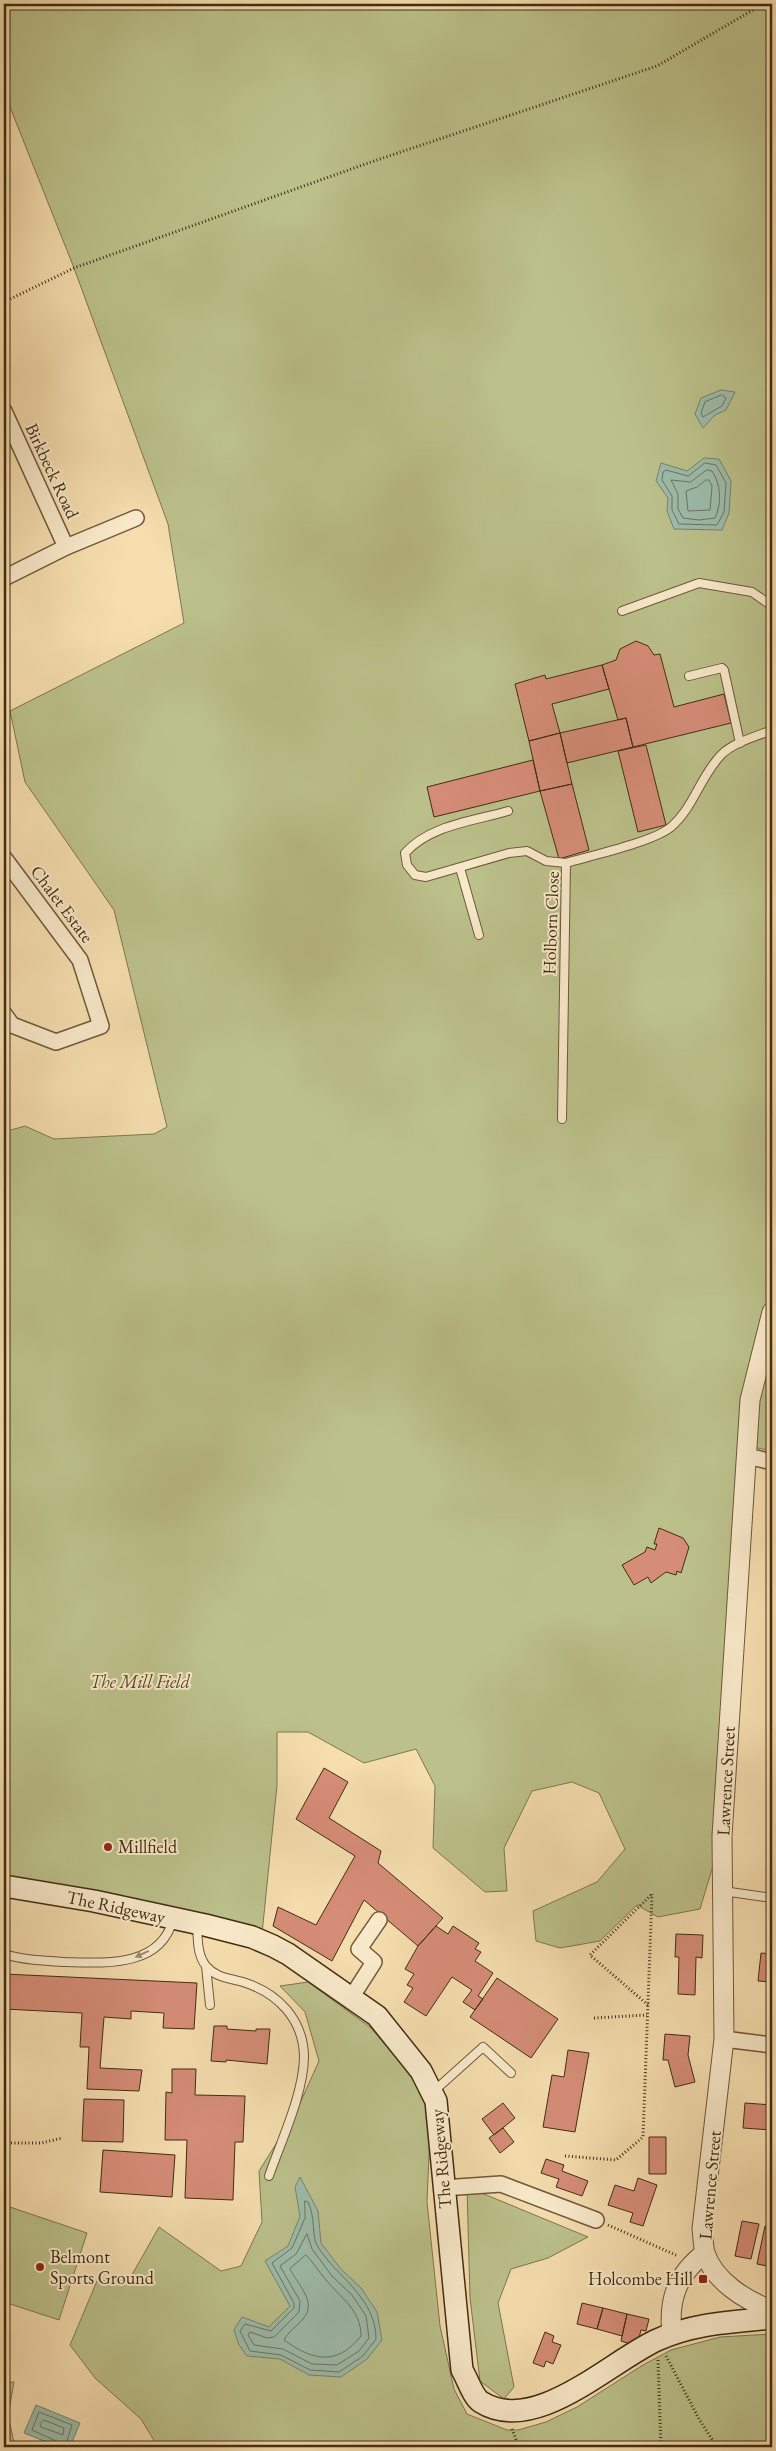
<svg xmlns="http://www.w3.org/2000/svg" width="776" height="2451" viewBox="0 0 776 2451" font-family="'EB Garamond',serif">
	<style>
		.green { fill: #bcc18b; stroke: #7e774e }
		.water { fill: #9dbcab; stroke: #78836e }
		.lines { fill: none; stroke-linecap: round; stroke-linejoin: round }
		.shore { stroke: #6f745e; stroke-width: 1 }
		.building { fill: #d68d78; stroke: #412d12 }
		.service-casing { stroke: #6e5939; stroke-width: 10 }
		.minor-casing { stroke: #6e5939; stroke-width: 18 }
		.tertiary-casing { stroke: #6e5939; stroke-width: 21 }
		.secondary-casing { stroke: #412d12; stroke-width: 24 }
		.path { stroke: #412d12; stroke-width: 3; stroke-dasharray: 1 2.5; stroke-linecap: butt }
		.service { stroke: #f9eacb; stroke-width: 8 }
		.minor { stroke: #f9eacb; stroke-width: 15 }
		.tertiary { stroke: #f9eacb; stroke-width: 19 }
		.secondary { stroke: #f9eacb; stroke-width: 21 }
		.oneway { fill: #9d8c6e }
		.poi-dot { fill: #8f2418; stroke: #f9eacb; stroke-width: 2 }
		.labels { text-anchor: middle; stroke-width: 4; stroke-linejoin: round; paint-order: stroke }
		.street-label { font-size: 18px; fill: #412d12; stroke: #f9eacb }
		.park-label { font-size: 18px; font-style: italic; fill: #5a4b2a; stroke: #f9eacb }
		.poi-label { font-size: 18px; fill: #412d12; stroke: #f9eacb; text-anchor: start }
	</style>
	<rect width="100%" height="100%" fill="#f6deaf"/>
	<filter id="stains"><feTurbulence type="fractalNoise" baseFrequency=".004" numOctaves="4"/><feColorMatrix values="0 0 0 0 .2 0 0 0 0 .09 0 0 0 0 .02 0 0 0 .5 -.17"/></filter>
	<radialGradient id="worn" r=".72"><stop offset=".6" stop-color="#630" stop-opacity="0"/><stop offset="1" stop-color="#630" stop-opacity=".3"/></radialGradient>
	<path class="green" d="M4,4H772V1451L748,1446L722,1836L700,1909L658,1917L637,1905L600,1941L560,1948L536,1941L533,1911L597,1882L625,1849L599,1793L572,1782L532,1791L504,1848L507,1891L485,1892L433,1848L435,1786L416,1749L364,1763L308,1732H277V1785L261,1944L4,1890V1132L25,1126L54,1139L154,1134L167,1127L114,910L25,782L10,711L184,623L168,524L74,268L4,92Z
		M308,1982L371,2028L415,2080L431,2109L427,2202L440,2326L454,2389L467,2414L507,2430H518L546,2422L577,2407L643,2365L671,2350L720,2337L772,2334V2447H158L141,2419L95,2378L70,2345L97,2281L129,2280L159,2227L221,2271L241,2266L262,2222L259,2171L296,2112L319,2061L305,2012L280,1986Z
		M467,2187L588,2237L548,2258L511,2269L498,2303L514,2387L504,2399L480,2381L470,2298Z
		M4,2205L87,2233L59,2320L4,2302Z
		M14,2382L8,2416L15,2447H4V2383Z"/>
	<path class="water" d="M721,390L735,392L726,410L715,415L703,428L695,414L701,398Z
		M704,458L719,459L731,481L729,513L722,530L674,529L667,511L668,498L656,481L661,463L687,471Z
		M300,2177L318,2211L321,2243L341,2269L361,2288L377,2312L382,2340L367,2359L341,2377L309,2375L280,2359L247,2356L239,2345L234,2330L242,2317L269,2327L290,2306L265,2261L288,2246L300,2216L295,2187Z
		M36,2405L80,2423L70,2447H59L24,2433Z"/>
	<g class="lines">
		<path class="shore" d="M722,395L726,398L722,406L703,417L701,413L705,402Z
			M705,463L716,465L726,483L724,512L717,525L679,524L672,510V496L662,480L663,472L666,470L688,476Z
			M707,470L712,471C721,485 722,502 715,518L699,520L683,518L678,509V494L671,480L690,482Z
			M706,480H709L712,486L710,510L688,511L686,491L697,487Z
			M305,2201L308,2202C316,2218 311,2237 318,2247C338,2278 376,2298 376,2339L363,2356L339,2372L310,2370L281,2355L250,2351L240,2331L245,2324L271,2331L294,2308V2303L272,2263L292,2248L305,2218Z
			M307,2234L312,2249L332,2276L352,2295L366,2316L369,2338L359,2351L337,2365L312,2364L283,2349L254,2345L248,2335L250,2332L267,2338L274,2337L299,2312L300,2301L280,2266L296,2254Z
			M306,2255C313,2262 319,2272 326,2280C341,2298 361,2310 361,2336C337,2366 313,2361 284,2340C288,2332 297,2326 303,2319C318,2302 297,2284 290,2269Z
			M44,2420L64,2428L63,2435L41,2427L40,2424Z
			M59,2447L56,2441L32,2430L39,2412L72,2425L65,2447"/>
	</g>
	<path class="building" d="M636,641L648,646L654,655L660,654L674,707L724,694L731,723L633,747L626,718L618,720L602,665L616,660L620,649Z
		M602,665L609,689L552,704L560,733L529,741L515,684L545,675L546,679Z
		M626,718L633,747L567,763L560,733Z
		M560,733L572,784L540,791L529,741Z
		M646,745L666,825L638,832L618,751Z
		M533,760L540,791L434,817L427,787Z
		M572,784L589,850L559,859L540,791Z
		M659,1528L683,1538L689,1547L681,1573L677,1571L676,1575L666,1572L651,1583L648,1577L634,1585L622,1565L645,1552L647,1547L655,1550L657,1544H654Z
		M324,1768L348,1782L329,1818L381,1851L378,1863L443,1918L418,1946L364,1900L332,1961L273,1926L278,1907L316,1925L355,1856L296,1819Z
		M436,1926L448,1934L453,1926L479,1943L475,1949L481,1952L475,1961L493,1973L478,1996L483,1999L475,2010L463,2002L472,1990L452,1977L426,2016L404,2002L413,1988L407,1985L414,1974L405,1969L418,1946Z
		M676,1934L703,1935L702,1958L696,1957L695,1995L678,1994L679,1957H675Z
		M761,1953L772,1954V1982L758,1981Z
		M4,1974L197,1983L194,2029L163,2028L164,2013L131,2011V2019L104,2017L100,2068L142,2070L139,2091L87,2089L89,2047H80L82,2013L4,2009Z
		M497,1978L558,2019L531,2058L470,2017Z
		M214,2026H227V2029L256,2031V2029H270L267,2064L226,2060V2062L211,2061Z
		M665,2034L690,2036L688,2055L695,2082L675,2087L668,2060H663Z
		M568,2050L589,2053L575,2132L543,2127L552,2075L564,2077Z
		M172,2069H196L195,2095L245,2096L243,2142H235L233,2200L185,2198L187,2140H165L166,2092L172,2093Z
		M84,2099L124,2100L123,2142L82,2141Z
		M503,2103L515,2118L494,2135L482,2119Z
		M745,2103L772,2105L771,2130L743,2128Z
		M503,2128L514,2142L500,2153L489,2138Z
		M649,2137H666V2174H649Z
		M103,2150L175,2155L172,2197L100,2192Z
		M546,2159L564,2165L562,2171L588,2181L582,2196L556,2187L559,2179L541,2173Z
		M638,2178L657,2185L643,2226L630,2222L633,2213L608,2205L615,2185L634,2191Z
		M742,2221L759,2224L751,2259L735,2256Z
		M765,2226L772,2228V2267L757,2264Z
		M582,2303L603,2308L597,2329L577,2324Z
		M603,2308L627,2314L622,2336L597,2329Z
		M627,2314L649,2319L646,2331L641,2330L637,2346L621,2341Z
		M545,2332L554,2336L552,2342L561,2345L553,2364L546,2361L544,2367L533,2363Z"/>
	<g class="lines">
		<defs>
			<path id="service" d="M622,611L699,583L752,592L772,606
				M689,676L722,668L724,670L740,743
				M508,811C474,821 430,825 405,853L407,865L415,875L426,877L509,853L527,851L546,861L566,863
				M460,868L479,935
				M562,1119L566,863C590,856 653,842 671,827C694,807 700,777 721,755C734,742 755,737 772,730
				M723,1891L772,1898
				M197,1926C198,1939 197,1955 206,1966C216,1978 230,1978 243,1982C278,1993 303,2019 304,2056C304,2093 281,2141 269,2176
				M4,1954C23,1960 45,1961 65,1962C104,1963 161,1968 173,1919
				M206,1966L210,2005
				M434,2091L483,2047L511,2073"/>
			<path id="minor" d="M4,411L66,547
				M4,578L66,547L136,518
				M4,858L80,960L101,1026L56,1042L12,1025L4,1014
				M747,1456L772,1462
				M351,1998L374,1962L359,1949L379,1920
				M724,2039L772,2045
				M443,2188L501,2184L596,2220"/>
			<path id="tertiary" d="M772,1312L750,1400L722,1836L724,2039L702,2229C703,2236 703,2245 705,2253C714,2281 746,2301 772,2310
				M672,2334C668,2300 677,2274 705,2253"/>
			<path id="secondary" d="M4,1886L94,1901L205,1925L252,1937L273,1946L288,1954L377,2016L421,2071L436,2101L462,2370C467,2378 473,2397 481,2402C535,2436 609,2362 657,2340C694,2323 733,2322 772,2318"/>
		</defs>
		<use href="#service" class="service-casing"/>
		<use href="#minor" class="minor-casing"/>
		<use href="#tertiary" class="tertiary-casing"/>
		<use href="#secondary" class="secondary-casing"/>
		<path class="path" d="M4,302L74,268L371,162L657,66L763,4
			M648,2005L590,1955L652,1894
			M594,2018L647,2015
			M4,2143H41L63,2138
			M565,2156L616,2160L643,2137L652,1894
			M608,2225L678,2256
			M666,2356L699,2419L717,2447
			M658,2360L661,2447
			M512,2429L519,2447"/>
		<use href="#service" class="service"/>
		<use href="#minor" class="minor"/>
		<use href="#tertiary" class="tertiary"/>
		<use href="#secondary" class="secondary"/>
	</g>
	<defs><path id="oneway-solid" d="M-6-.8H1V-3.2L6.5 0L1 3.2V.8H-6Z" transform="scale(1.25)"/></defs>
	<use class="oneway" href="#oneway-solid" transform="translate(142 1954) rotate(155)"/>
	<g class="poi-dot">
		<circle cx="108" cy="1847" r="5"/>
		<circle cx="40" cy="2267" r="5"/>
		<rect x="698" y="2274" width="10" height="10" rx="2.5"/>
	</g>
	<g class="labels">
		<g class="street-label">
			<text transform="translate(52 471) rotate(65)" y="6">Birkbeck Road</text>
			<text transform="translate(62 904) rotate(53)" y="6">Chalet Estate</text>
			<text transform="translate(551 923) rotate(-88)" y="6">Holborn Close</text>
			<text transform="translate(726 1781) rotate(-87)" y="6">Lawrence Street</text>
			<text transform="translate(116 1907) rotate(12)" y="6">The Ridgeway</text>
			<text transform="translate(441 2159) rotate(-95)" y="6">The Ridgeway</text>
			<text transform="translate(710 2185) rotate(-85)" y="6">Lawrence Street</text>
		</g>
		<g class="park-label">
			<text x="140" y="1688">The Mill Field</text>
		</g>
		<g class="poi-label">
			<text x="118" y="1853">Millfield</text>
			<text x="50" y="2263">Belmont<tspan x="50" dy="21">Sports Ground</tspan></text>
			<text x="693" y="2285" text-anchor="end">Holcombe Hill</text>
		</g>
	</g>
	<rect width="776" height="2451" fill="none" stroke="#f6deaf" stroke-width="20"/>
	<rect x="5" y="5" width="766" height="2441" fill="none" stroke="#412d12" stroke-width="2.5"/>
	<rect x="10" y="10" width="756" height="2431" fill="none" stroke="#412d12"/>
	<rect width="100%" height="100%" filter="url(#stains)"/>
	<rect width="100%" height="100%" fill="url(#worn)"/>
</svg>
